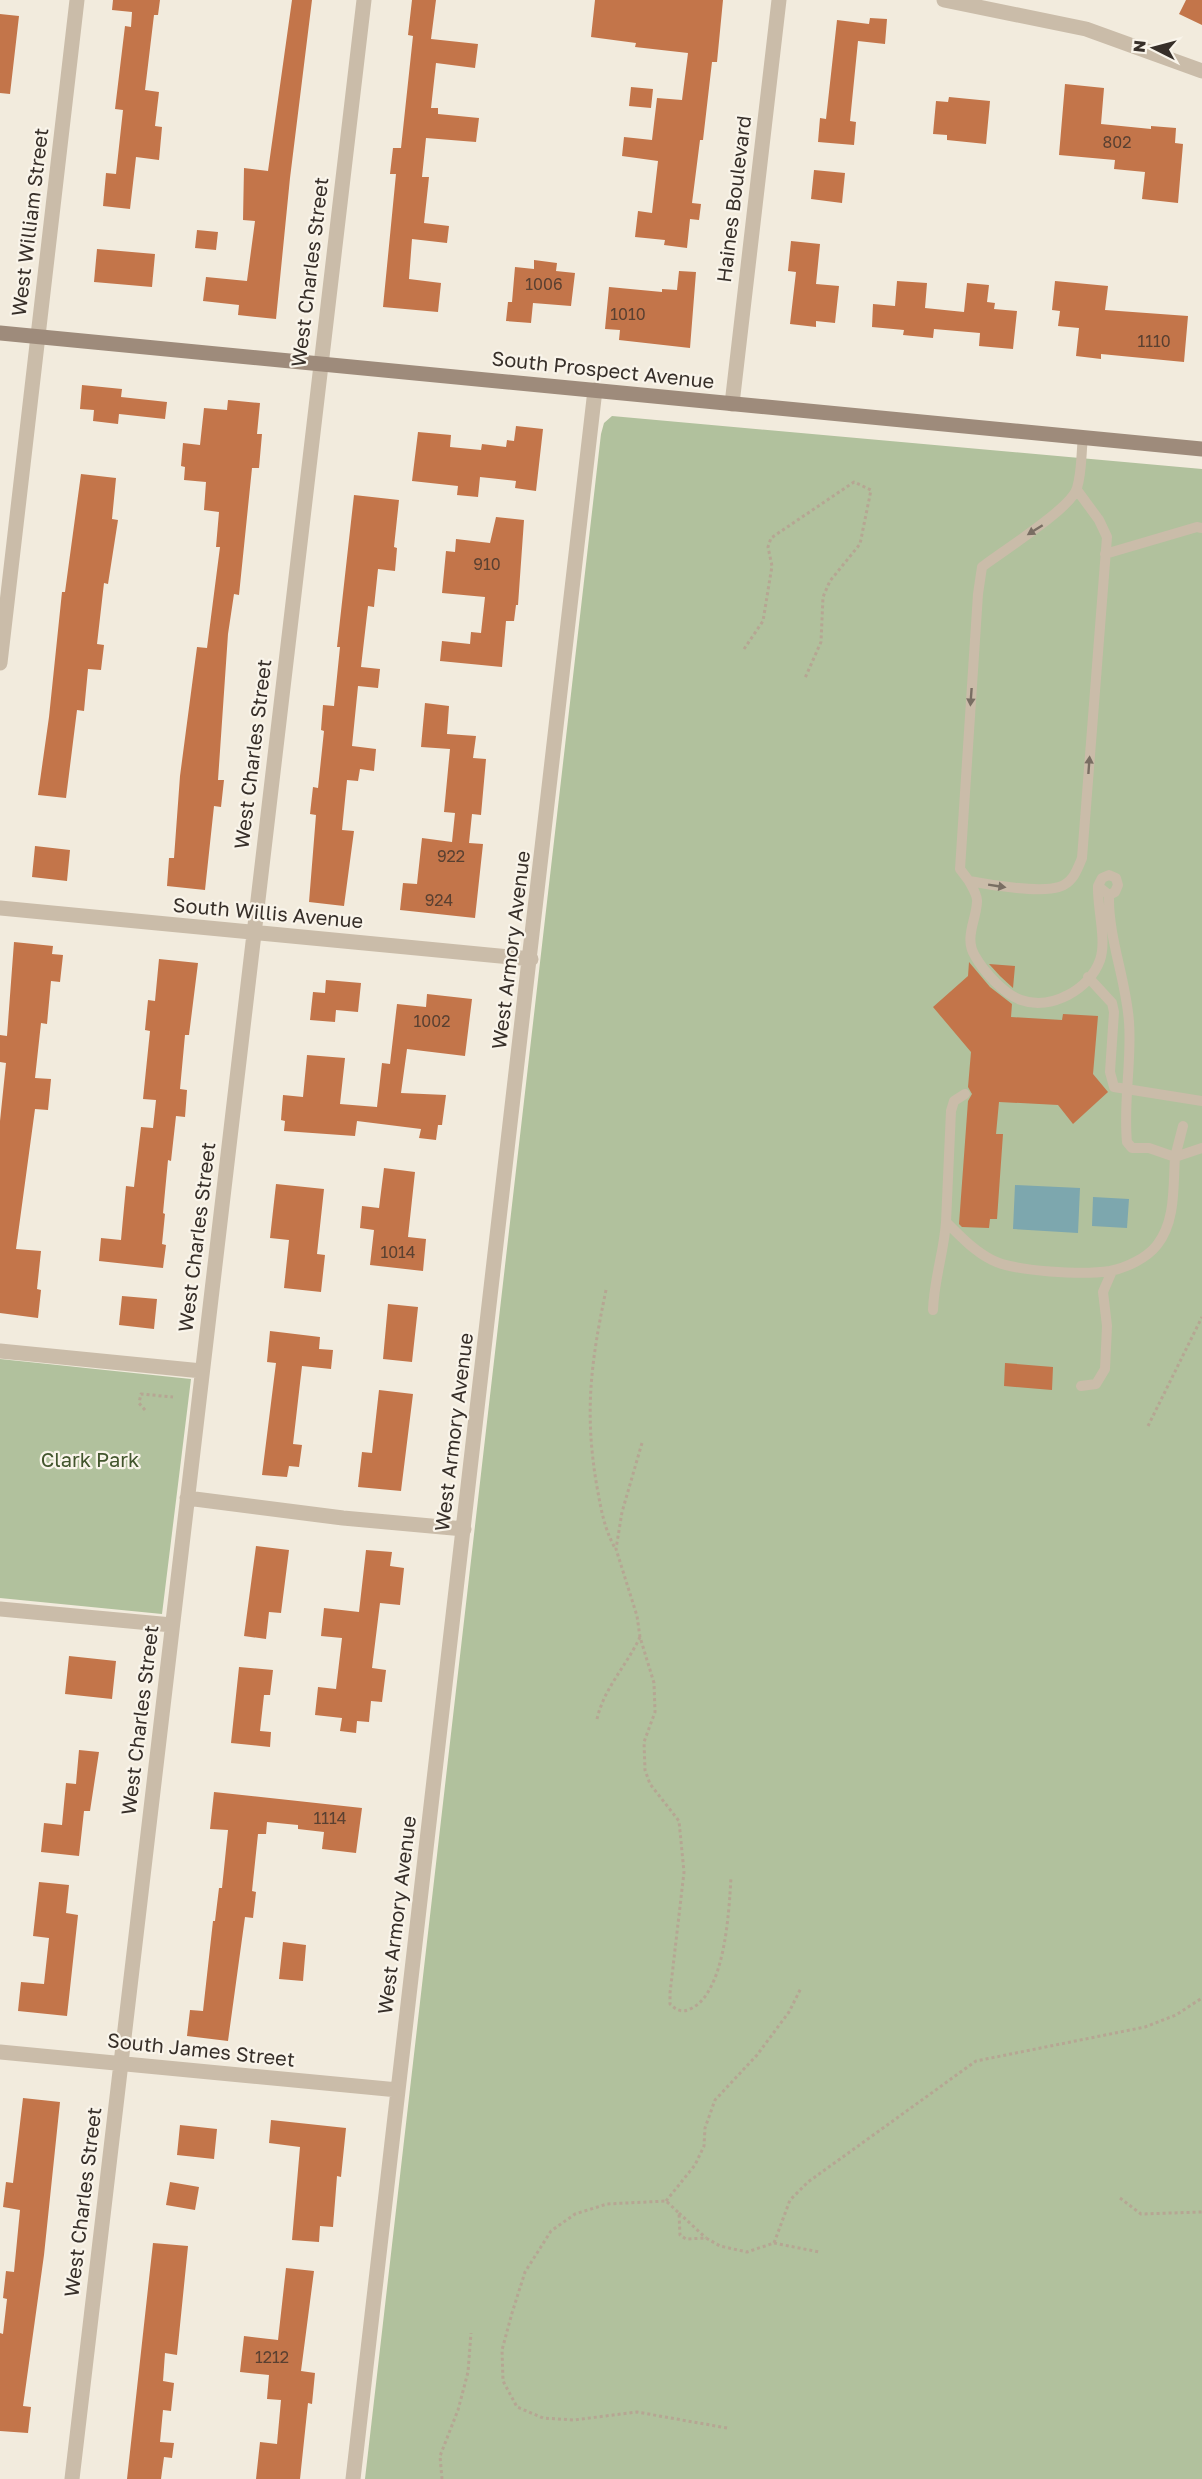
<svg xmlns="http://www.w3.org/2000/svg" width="1202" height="2479" viewBox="0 0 1202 2479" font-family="'Golos Text',sans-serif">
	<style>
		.green { fill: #b1c19d }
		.water { fill: #7da7ae }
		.building { fill: #c3754a }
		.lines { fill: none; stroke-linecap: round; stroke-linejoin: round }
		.path { stroke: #b6a693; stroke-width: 3; stroke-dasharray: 3 3; stroke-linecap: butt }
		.lane { stroke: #cabca9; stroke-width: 10 }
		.street { stroke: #cabca9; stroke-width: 15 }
		.secondary { stroke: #9e8b7b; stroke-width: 15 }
		.oneway { fill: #796e63 }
		.labels { text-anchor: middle; stroke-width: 4.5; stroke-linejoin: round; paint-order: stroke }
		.number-label { font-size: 16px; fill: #5a4031 }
		.street-label { font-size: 20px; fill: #372f29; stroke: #f9f4ea }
		.park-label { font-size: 20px; fill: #42552d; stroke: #f9f4ea }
	</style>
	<rect width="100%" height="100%" fill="#f2ebdd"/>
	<path class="green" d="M612,416L1202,469V2479H365L601,434L604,423Z
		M0,1359L191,1379L162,1614L0,1598Z"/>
	<path class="water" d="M1015,1185L1080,1188L1078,1233L1013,1229Z
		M1093,1197L1129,1199L1127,1228L1092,1226Z"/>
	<path class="building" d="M113,0H160L158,15H154L145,90L159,92L155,126L162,127L159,160L136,157L130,209L103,206L106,173L116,174L123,110L115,109L125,26L131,27L132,12L112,10Z
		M292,0H312L290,178L276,319L238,315L239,305L203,301L206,277L247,281L255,221L243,220L244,168L268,171Z
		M412,0H436L431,39L478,44L475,68L436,63L431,108H438V114L479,118L476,142L426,138L422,177H429L424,223L449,226L447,243L412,239L409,279L441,283L438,312L383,307L396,174H390L393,148H401L413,36L408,35Z
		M595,0H723L717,62H712L703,140H700L692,203L701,204L699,220L690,219L687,248L664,245L665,240L635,237L638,211L652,213L658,161L622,156L624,137L652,140L657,98L682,100L688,53L635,47L636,43L591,37Z
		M1186,0H1202V25L1179,14Z
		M0,14L19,16L10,94L0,93Z
		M870,18L887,19L885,44L858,41L850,121L856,122L854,145L818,142L820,118L826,119L837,20L869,24Z
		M1065,84L1104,88L1101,124L1151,129V126L1176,128L1175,143L1183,144L1178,203L1142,199L1145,172L1114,169L1115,160L1059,155Z
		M631,87L653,89L651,108L629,106Z
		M949,97L990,101L986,144L947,140V135L933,134L936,101L948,102Z
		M814,170L845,173L842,203L811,199Z
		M197,230L218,232L216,250L195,248Z
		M791,241L820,244L816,284L839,286L835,323L816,321V327L790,324L796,272L788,271Z
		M97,249L155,254L152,287L94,282Z
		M534,260L557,263L556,271L575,273L571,306L533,303L531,323L506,321L508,302H512L515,267L534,269Z
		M679,271L696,272L690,348L619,340L620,330L605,329L609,287L662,292V289L677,290Z
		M897,281L927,283L925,308L964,312L967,283L989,285L987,302L995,303L994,309L1017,311L1013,349L979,346L980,333L934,329L933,338L903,335L904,330L872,327L873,304L895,306Z
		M1055,281L1108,286L1105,310L1188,316L1184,362L1101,354V359L1076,356L1079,328L1058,326L1060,311L1052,310Z
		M82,385L122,389L121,397L167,402L165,419L119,414L118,424L93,421L94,410L80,409Z
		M228,400L260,403L257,434H262L259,468H252L239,595L234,594L228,634L218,780H224L221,807L214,806L205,890L167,886L169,858H174L180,776L197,647L207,648L220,547H216L219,512L204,510L206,482L184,480L185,467L181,466L183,443L200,445L204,408L227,410Z
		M516,426L543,429L536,491L515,488L516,481L480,477L478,497L457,495L458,486L412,481L418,432L451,435L450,447L481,450L482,444L506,447L507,440L514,441Z
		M81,474L116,478L112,519L118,520L108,584L104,583L97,644L104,645L101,670L88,669L84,711L77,710L66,798L38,795L49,717L62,592H65Z
		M354,495L399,500L394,547L397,548L395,571L378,569L374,607L368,606L361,667L380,669L378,688L358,686L352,746L376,749L374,771L360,769L358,781L347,780L342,830L354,831L344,906L309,902L316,815L310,814L313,787L318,788L324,731L321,730L323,705L334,706L340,647H337Z
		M496,517L524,520L518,605H516L514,621H506L502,667L440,661L442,641L470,644L471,632L481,633L485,597L442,593L446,551L455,552L456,539L490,543Z
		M425,703L449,706L447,734L476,736L473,758L486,759L481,815L472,814L469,843L483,844L475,918L400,910L403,883L417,884L422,838L452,842L455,813L444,812L450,749L421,747Z
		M35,846L70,850L67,881L32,877Z
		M14,942L53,946L52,954L63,955L60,982L51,981L47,1024L41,1023L35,1078L51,1079L48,1110L35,1109L16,1249L41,1251L37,1289L41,1290L38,1318L0,1313V1121L6,1063L0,1062V1035L7,1036Z
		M159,959L198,963L189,1035H185L180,1089L187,1090L185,1117L176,1116L171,1161L168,1160L163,1213L165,1214L162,1244L166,1245L163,1268L99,1261L101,1238L121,1240L126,1186L134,1187L141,1127L153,1128L156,1100L143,1099L150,1031L145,1030L148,1000L155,1001Z
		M969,962L990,987L1012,1004L1011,1017L1062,1020L1063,1014L1098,1016L1093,1074L1108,1092L1073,1124L1058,1105L999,1102L996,1134H1003L997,1219H990L989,1228L962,1227L959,1224L968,1101L972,1094L968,1087L971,1052L933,1007L968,976Z
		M989,964L1015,966L1013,988L1000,976Z
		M326,980L361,983L358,1012L336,1010L335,1022L310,1020L313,992L325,993Z
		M427,994L472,999L465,1056L407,1049L401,1093L446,1095L442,1125H438L436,1140L419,1138L421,1129L357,1121L355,1136L284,1131L285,1121L281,1120L283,1095L303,1097L307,1055L345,1058L340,1104L377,1107L382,1063L390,1064L397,1004L426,1007Z
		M384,1168L415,1172L408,1237L426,1239L423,1271L370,1265L374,1230L360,1228L362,1206L379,1208Z
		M276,1184L324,1189L317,1254L325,1255L321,1292L284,1288L289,1240L270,1238Z
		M122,1296L157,1299L154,1329L119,1325Z
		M388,1304L418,1307L412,1362L383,1359Z
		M270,1331L320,1337L319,1349L333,1350L331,1369L302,1366L293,1444L302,1445L299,1467L289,1466L287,1477L262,1475L276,1363L267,1362Z
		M1005,1363L1053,1367L1052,1390L1004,1386Z
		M379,1390L413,1394L401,1491L358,1487L362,1452L372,1453Z
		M256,1546L289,1550L281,1613L269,1612L266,1639L244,1636Z
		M366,1550L392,1552L390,1566L404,1568L400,1605L380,1603L372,1668L386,1670L382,1702L371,1701L369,1722L357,1721L356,1733L340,1731L342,1718L315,1715L318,1687L336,1689L342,1638L321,1636L324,1608L359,1612Z
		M69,1656L116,1661L112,1699L65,1694Z
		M239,1667L273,1670L270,1695H264L260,1731L271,1732L270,1747L231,1743Z
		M79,1750L99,1752L90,1811H84L79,1856L41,1852L44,1823L62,1825L66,1783L76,1784Z
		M214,1792L362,1808L356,1853L322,1849L324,1832L298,1829V1825L267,1822L266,1834H258L252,1891L256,1892L253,1918L245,1917L228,2041L187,2036L190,2010L203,2011L213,1921H215L219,1888H222L228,1830L210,1829Z
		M39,1882L69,1885L66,1913L78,1915L67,2016L18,2011L21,1982L44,1984L49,1938L33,1936Z
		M283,1942L306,1945L303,1981L279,1979Z
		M23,2098L60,2102L44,2255L23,2406L31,2407L28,2433L0,2431V2333L3,2334L7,2299L3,2298L6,2271L14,2272L20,2210L3,2207L6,2182L13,2183Z
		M271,2120L346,2128L341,2177L337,2176L333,2227L320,2226L319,2242L292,2240L300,2147L269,2143Z
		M180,2125L217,2129L214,2159L177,2155Z
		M170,2182L199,2187L195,2210L166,2205Z
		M153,2243L188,2246L177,2355L165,2353L163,2381L174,2383L171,2411L163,2410L160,2442L174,2443L172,2458L164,2457L161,2479H127Z
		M286,2268L314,2271L301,2371L315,2373L312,2404L308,2403L300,2479H256L260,2442L277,2444L281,2400L267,2399L269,2375L240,2372L244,2336L278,2340Z"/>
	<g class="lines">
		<path class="path" d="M744,649L763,621L772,566L768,547L771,538L854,482L871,490L860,544L830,581L823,597L821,642L805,678
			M606,1290C591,1362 584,1412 597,1487C601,1509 604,1528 615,1548
			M145,1410L139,1403L141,1394L173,1397
			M1148,1426L1202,1317
			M642,1443L622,1512L616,1549L637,1616L640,1637L654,1683L655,1712L644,1742L645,1770L650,1784L679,1821L684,1872L670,1993V2004C676,2010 682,2013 690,2009C725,1994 729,1912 731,1877
			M597,1719C604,1688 627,1665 640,1637
			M1120,2198L1141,2214L1202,2212
			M666,2201L695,2165L704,2146L705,2128L715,2100L757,2055L789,2012L801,1988
			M679,2213L706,2238
			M774,2243L819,2252
			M727,2428L637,2412L574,2420L543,2418L517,2407L503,2381L502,2350L512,2313L525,2272L551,2231L575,2214L607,2204L666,2201L679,2213L680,2235L686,2239L706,2238L720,2246L747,2252L774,2243L790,2200L808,2182L976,2061L1145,2027L1176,2015L1202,1998
			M442,2479L440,2456L458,2410L468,2372L471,2333"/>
		<path class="lane" d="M1077,490L1099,520L1107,537L1082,858C1077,870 1073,883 1059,887C1040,893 990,885 969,881L960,869L978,594L982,567C1001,552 1072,508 1077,488C1082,472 1081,454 1083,437
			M1105,554L1197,527L1202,528
			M969,881C972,887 978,896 977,902C976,921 964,938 975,956C984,972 1004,994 1021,1000C1051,1011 1090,989 1100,960C1107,941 1097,907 1098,886L1102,878L1109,875L1116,878L1118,885L1115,892L1109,895L1098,886
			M1088,977L1112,1003L1114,1012L1110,1072L1114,1087L1202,1101
			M965,1094L954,1101L951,1111L946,1222C960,1236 974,1251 992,1260C1016,1272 1083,1275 1110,1271C1126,1268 1147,1258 1157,1245C1176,1221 1173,1186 1175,1157L1149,1148H1132L1127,1142C1123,1102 1132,1061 1129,1022C1126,979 1108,938 1109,895
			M1175,1157L1183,1126
			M1175,1157L1202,1148
			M933,1310C934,1279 944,1252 946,1222
			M1081,1386L1096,1384L1105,1369L1107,1326L1103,1292L1112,1271"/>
		<path class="street" d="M944,0L1086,29L1202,71
			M732,404L779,0
			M0,663L77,0
			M0,908L531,959
			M0,1351L202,1371
			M187,1498L343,1518L464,1529
			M0,1609L172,1625
			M0,2052L398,2090
			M72,2479L364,0
			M353,2479L595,390"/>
		<path class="secondary" d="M0,333L1202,449"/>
	</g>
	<defs><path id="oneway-solid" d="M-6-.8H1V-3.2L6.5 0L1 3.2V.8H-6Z" transform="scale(1.5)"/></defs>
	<g class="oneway">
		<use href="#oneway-solid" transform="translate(1035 530) rotate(148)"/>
		<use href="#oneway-solid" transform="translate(971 697) rotate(94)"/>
		<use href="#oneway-solid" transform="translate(1089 765) rotate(-86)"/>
		<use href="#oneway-solid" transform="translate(997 886) rotate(9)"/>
	</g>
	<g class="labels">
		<g class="number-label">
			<text x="1117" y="148">802</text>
			<text x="544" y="290">1006</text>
			<text x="628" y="320">1010</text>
			<text x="1154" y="347">1110</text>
			<text x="487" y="570">910</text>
			<text x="451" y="862">922</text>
			<text x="439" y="906">924</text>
			<text x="432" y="1027">1002</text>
			<text x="398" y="1258">1014</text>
			<text x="330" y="1824">1114</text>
			<text x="272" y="2363">1212</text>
		</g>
		<g class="street-label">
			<text transform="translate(734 199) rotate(-83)" y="7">Haines Boulevard</text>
			<text transform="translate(30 222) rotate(-83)" y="7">West William Street</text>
			<text transform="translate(310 272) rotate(-83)" y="7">West Charles Street</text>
			<text transform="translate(603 370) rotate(6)" y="7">South Prospect Avenue</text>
			<text transform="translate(253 754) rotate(-83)" y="7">West Charles Street</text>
			<text transform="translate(268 913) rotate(5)" y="7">South Willis Avenue</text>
			<text transform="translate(511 950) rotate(-83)" y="7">West Armory Avenue</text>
			<text transform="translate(197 1237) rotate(-83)" y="7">West Charles Street</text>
			<text transform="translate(454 1432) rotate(-83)" y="7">West Armory Avenue</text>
			<text transform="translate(140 1720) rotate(-83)" y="7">West Charles Street</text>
			<text transform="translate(397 1915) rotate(-83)" y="7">West Armory Avenue</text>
			<text transform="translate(201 2050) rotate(6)" y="7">South James Street</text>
			<text transform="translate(83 2202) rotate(-83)" y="7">West Charles Street</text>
		</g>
		<g class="park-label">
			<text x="90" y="1467">Clark Park</text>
		</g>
	</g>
	<g transform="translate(1154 48) rotate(276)" stroke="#f9f4ea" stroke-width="4.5" paint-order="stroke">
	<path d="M0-4.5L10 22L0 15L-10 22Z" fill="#372f29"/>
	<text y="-9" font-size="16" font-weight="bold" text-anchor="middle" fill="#372f29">N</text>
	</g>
</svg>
